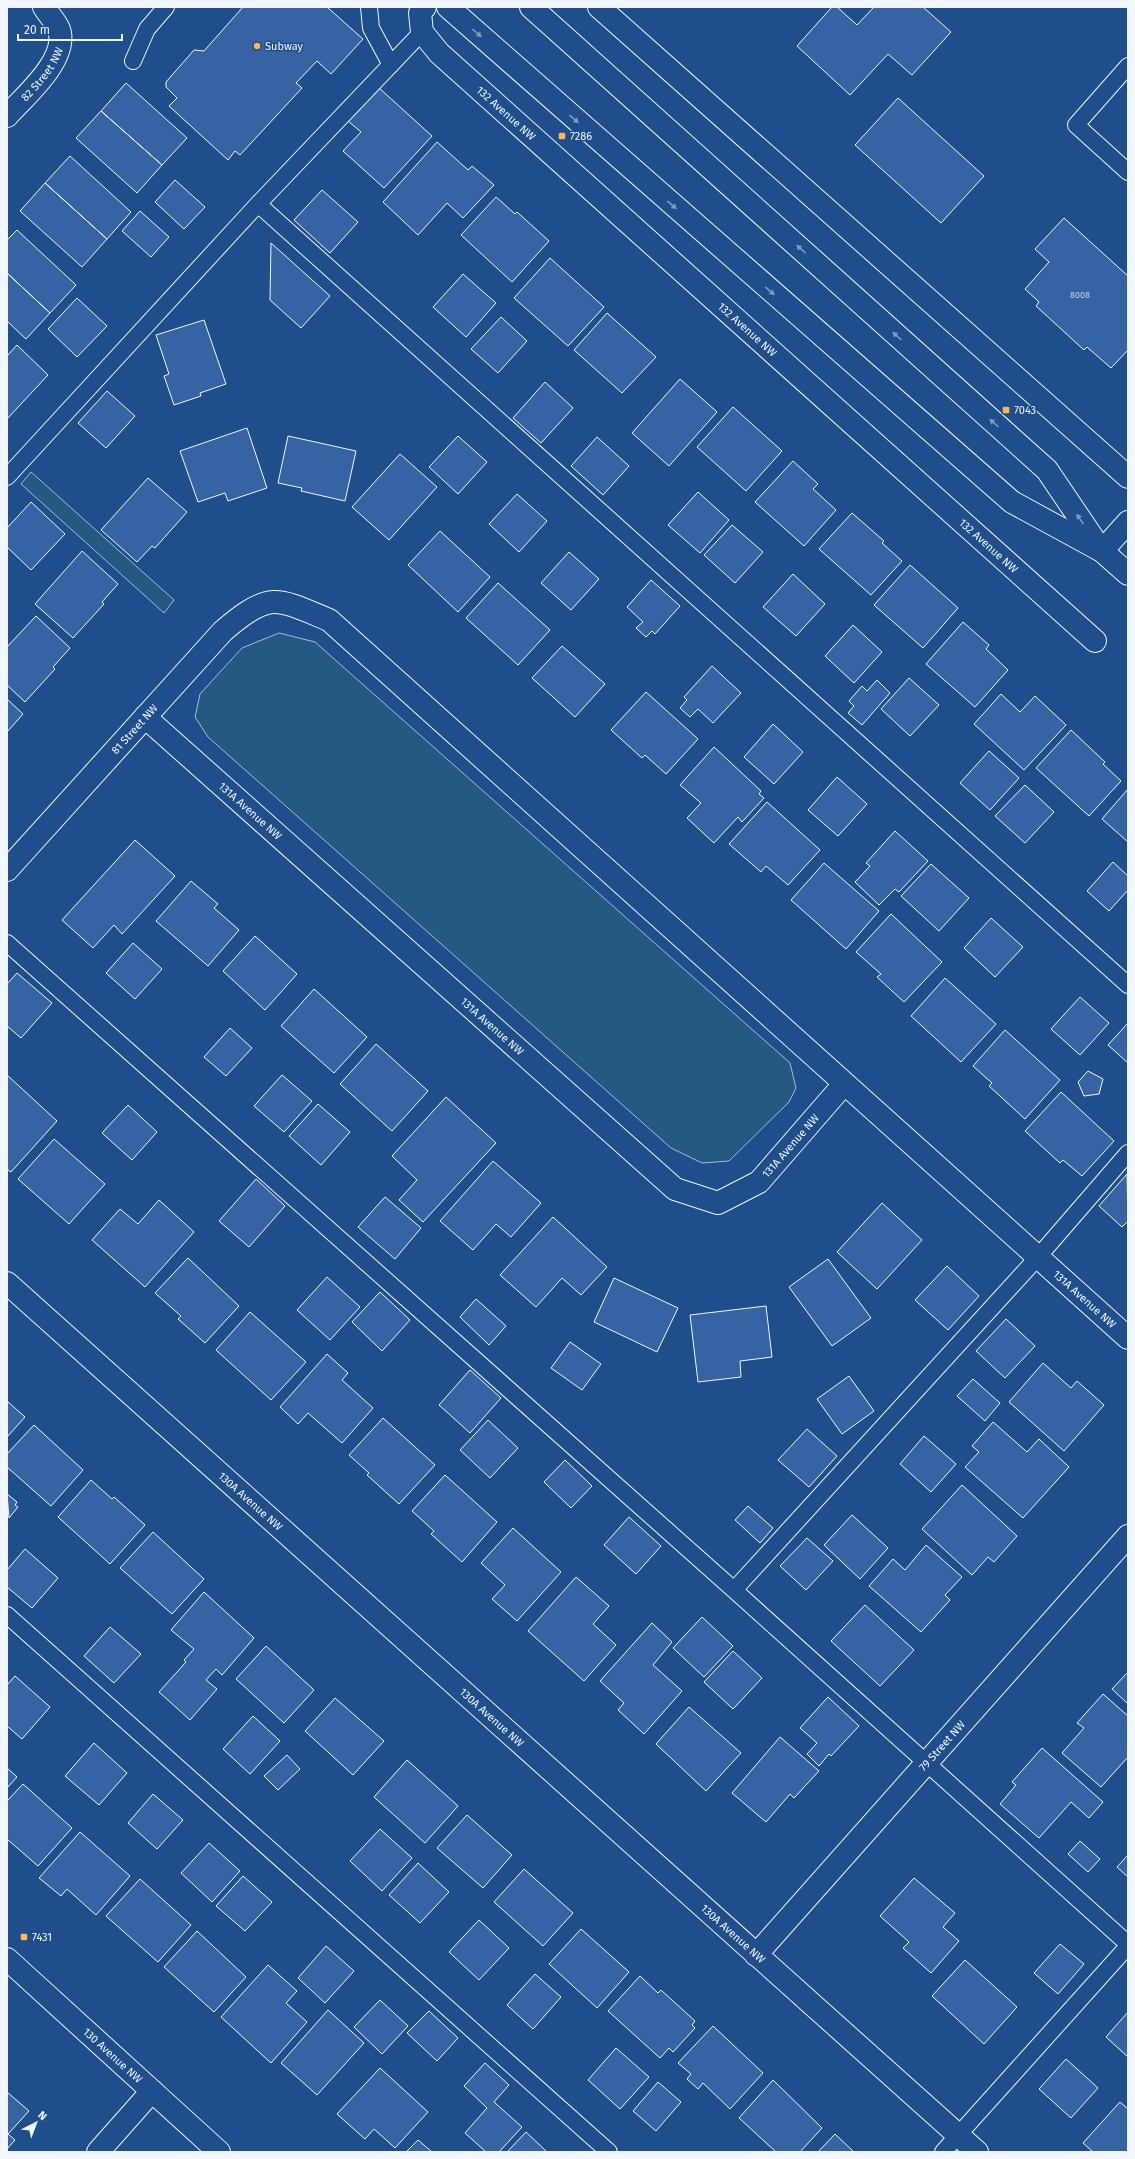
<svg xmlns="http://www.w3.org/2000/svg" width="1135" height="2159" viewBox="0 0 1135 2159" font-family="'Fira Sans',sans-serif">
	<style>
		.green { fill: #245a82; stroke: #a8bbd7 }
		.building { fill: #3563a3; stroke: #f2f6ff }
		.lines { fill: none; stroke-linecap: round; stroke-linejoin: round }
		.service-casing { stroke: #f2f6ff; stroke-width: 18 }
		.minor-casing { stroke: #f2f6ff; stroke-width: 24 }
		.tertiary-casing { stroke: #f2f6ff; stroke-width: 24 }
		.service { stroke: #1f4e8c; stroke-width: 16 }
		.minor { stroke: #1f4e8c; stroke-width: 22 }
		.tertiary { stroke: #1f4e8c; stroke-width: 22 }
		.oneway { fill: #7e9ac0 }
		.poi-dot { fill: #ffb74d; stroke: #1f4e8c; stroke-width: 1.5 }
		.labels { text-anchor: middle; stroke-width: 3; stroke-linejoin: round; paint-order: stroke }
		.number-label { font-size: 9px; fill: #c3d1e8 }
		.poi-label { font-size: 11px; fill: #f2f6ff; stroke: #1f4e8c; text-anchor: start }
		.street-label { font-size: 11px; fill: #f2f6ff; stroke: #1f4e8c }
	</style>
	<rect width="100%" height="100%" fill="#1f4e8c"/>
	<path class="green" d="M31,472L174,600L164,613L21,484Z
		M279,633L315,642L790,1063L796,1088L789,1102L729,1161L702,1163L671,1148L208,737L195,717L200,694L242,648Z"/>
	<path class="building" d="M243,7H327L363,39L331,74L317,61L296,83L302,88L240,155L235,151L228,160L169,106L177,98L166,87V82L194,50L204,51Z
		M832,7H837L857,25L874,7H923L951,32L912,75L888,54L850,95L797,46Z
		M126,83L187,138L162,165L101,111Z
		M378,87L432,136L384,188L343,151L361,132L348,121Z
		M898,98L984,176L941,223L855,145Z
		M101,111L162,165L137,193L76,138Z
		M437,142L468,170L472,166L494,185L463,218L447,203L418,235L383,202Z
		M70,156L131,212L107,239L45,183Z
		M175,180L205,207L184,229L155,202Z
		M45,183L107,239L82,267L20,211Z
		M322,190L358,222L330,253L294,220Z
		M496,197L515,214L517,212L549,241L512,282L461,235Z
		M140,211L169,237L151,257L122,231Z
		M1064,218L1128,276V350L1111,368L1087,347L1084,350L1036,306L1039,302L1025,289L1049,262L1035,249Z
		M17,230L76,285L50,313L7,273V240Z
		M271,243L330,296L301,328L270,300Z
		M550,258L604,307L568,346L514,298Z
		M7,273L50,313L26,339L7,321Z
		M463,274L496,303L466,337L433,307Z
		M77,298L107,326L77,357L48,329Z
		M607,313L656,357L622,393L574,350Z
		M501,317L527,341L498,373L471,349Z
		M204,320L226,384L200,393L201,396L174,405L164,376L169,374L156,335Z
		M17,345L48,375L7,419V356Z
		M680,379L717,412L669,466L632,433Z
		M545,382L573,408L541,443L513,418Z
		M107,391L135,416L106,448L78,423Z
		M733,407L782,451L746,491L697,447Z
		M247,428L267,488L228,501L225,493L198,502L180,451Z
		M288,436L356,451L345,501L301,491L302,488L278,483Z
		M458,436L487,462L458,494L429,467Z
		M597,437L629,466L603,495L571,466Z
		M400,454L437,487L389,540L352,507Z
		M793,461L818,484L813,489L836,510L804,546L755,502Z
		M148,478L187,512L155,548L152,546L137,562L101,530Z
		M698,492L729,520L700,553L668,525Z
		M517,494L547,521L519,552L489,524Z
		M31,502L65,534L31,570L7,547V528Z
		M852,513L884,541L882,543L902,561L871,595L819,549Z
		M732,525L763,552L735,583L704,555Z
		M440,531L490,577L458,612L408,565Z
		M82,551L118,584L102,602L104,604L73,638L35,604Z
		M569,552L599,579L571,610L541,583Z
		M910,565L958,608L923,648L874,605Z
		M793,574L825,604L796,636L763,607Z
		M651,580L680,606L655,634L652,631L646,637L636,628L643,622L627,607Z
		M498,583L550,630L518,665L466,618Z
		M36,616L70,648L53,667L55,669L25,702L7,685V647Z
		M963,622L989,645L986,649L1008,670L975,707L926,664Z
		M853,625L882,652L854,683L825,656Z
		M562,646L605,684L575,717L532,678Z
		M712,666L741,693L713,723L698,709L690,717L680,708L687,700L684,697Z
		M909,678L939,705L910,736L881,709Z
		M877,680L890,693L862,725L848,713L854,706L849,701L862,686L867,691Z
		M646,692L698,739L666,774L645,755L642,758L611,730Z
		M1001,694L1020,712L1035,696L1066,725L1024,770L974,724Z
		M7,699L23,714L7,732Z
		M773,724L803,752L774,784L744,757Z
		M1071,730L1105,762L1103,764L1121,781L1089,816L1036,768Z
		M714,747L761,791L759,794L764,798L742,822L738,817L714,843L687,818L701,803L680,785Z
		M989,751L1019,778L990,810L960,783Z
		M837,777L867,804L838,836L808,810Z
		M1025,785L1054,812L1025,843L995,816Z
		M1128,789V842L1102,819Z
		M767,802L820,850L788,885L766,866L761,872L729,844Z
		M895,831L928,861L899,892L895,889L879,905L855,882L870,866L866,863Z
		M135,840L175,876L122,934L114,925L93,948L62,920Z
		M1113,862L1128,876V890L1109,911L1087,891Z
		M824,863L879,911L846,949L791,900Z
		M931,864L969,898L939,931L901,896Z
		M191,881L218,904L214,908L239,930L208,966L156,921Z
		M891,914L942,962L904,1002L877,977L881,974L856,952Z
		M991,918L1023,947L995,977L964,948Z
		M255,936L297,974L265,1010L223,971Z
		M133,943L162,969L135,999L106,973Z
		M17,973L52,1003L21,1038L7,1026V984Z
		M945,978L996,1024L961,1062L911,1016Z
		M314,989L367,1037L334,1073L281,1026Z
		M1080,997L1109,1023L1080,1055L1051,1029Z
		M1128,1023V1063L1108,1045Z
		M230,1028L252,1048L226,1076L204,1057Z
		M1005,1030L1060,1080L1025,1119L989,1086L992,1083L973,1066Z
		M376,1044L428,1091L392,1131L340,1084Z
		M1088,1071L1103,1079L1099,1094L1084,1096L1078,1082Z
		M7,1075L57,1121L11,1172L7,1169Z
		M282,1075L312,1101L284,1132L254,1106Z
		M1061,1092L1114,1141L1082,1176L1063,1160L1060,1163L1025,1131Z
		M446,1097L496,1143L423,1222L399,1200L417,1180L392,1156Z
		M318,1104L350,1132L321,1165L289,1136Z
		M128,1105L157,1132L132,1160L102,1133Z
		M54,1139L105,1184L69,1224L18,1179Z
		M493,1161L541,1203L511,1237L496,1224L473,1250L440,1221Z
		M1127,1174L1128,1221L1122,1227L1099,1206Z
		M256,1179L285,1206L249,1247L219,1221Z
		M385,1197L421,1228L395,1259L358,1227Z
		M159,1200L194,1232L145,1287L92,1240L120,1209L138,1224Z
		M882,1203L922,1240L877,1289L837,1252Z
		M553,1217L607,1267L581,1295L562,1278L536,1307L500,1275Z
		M188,1258L239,1306L205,1343L178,1319L181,1316L155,1293Z
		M828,1259L871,1318L832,1346L789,1287Z
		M947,1266L979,1296L948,1330L915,1300Z
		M327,1277L360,1307L330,1340L297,1310Z
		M614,1278L678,1308L657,1352L594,1322Z
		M380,1292L410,1320L382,1351L352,1322Z
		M476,1299L506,1326L489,1345L460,1317Z
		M766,1306L772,1357L740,1361L741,1377L698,1382L690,1315Z
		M250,1312L306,1362L271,1400L216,1350Z
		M1006,1319L1035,1346L1005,1378L976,1351Z
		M570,1342L601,1364L582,1390L551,1368Z
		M327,1354L348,1373L342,1380L373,1408L342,1443L308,1413L298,1424L280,1407Z
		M1043,1363L1071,1388L1077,1381L1104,1405L1064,1451L1009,1402Z
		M470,1370L501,1398L470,1433L439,1405Z
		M849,1376L874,1411L842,1434L817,1399Z
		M973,1379L1000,1403L985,1421L957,1396Z
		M7,1401L25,1417L7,1437Z
		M383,1418L435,1465L399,1504L367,1475L369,1473L349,1455Z
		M488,1420L518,1448L490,1478L460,1450Z
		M993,1422L1027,1452L1039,1439L1069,1467L1023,1518L965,1467L979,1452L972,1446Z
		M34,1425L83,1470L51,1506L7,1467V1454Z
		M807,1429L837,1456L809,1487L778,1460Z
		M924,1436L956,1464L931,1492L900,1464Z
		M565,1460L592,1486L571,1508L544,1482Z
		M445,1475L497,1522L462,1562L431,1534L434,1531L412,1511Z
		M91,1480L112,1499L114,1497L145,1525L110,1564L58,1517Z
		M962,1485L1017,1536L994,1562L988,1557L972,1575L922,1529Z
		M7,1494L17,1502L15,1505L18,1507L9,1518Z
		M748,1506L773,1528L760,1543L735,1520Z
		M852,1515L888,1548L860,1579L824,1545Z
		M629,1517L661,1546L636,1574L604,1545Z
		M513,1528L561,1572L517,1621L492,1599L505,1585L481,1563Z
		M153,1532L204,1579L172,1614L120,1568Z
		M807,1538L833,1561L806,1590L780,1566Z
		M926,1545L962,1577L945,1595L950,1600L921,1632L869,1586L893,1559L905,1570Z
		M25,1549L58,1578L32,1608L7,1587V1570Z
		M576,1577L609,1606L593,1624L616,1645L584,1681L528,1631Z
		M204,1592L254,1638L222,1675L216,1669L206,1680L217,1689L190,1720L159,1692L186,1662L184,1660L194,1649L171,1630Z
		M865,1605L914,1650L880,1686L831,1641Z
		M702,1617L733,1646L704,1677L673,1648Z
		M652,1623L672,1642L653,1665L682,1691L644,1734L618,1710L624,1703L600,1681Z
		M110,1627L141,1654L114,1683L84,1656Z
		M266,1646L314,1690L284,1723L236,1679Z
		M733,1651L762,1678L733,1709L704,1682Z
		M1128,1672V1704L1112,1689Z
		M15,1676L50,1707L22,1739L7,1726V1685Z
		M1103,1694L1128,1716V1757L1101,1787L1062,1753L1084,1728L1077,1723Z
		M828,1697L859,1726L831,1756L829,1754L819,1766L807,1754L817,1743L800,1728Z
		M335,1698L384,1741L353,1775L305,1731Z
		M689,1707L741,1753L706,1791L656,1744Z
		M253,1716L280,1741L250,1774L223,1749Z
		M780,1737L819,1771L794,1798L790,1794L766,1822L732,1793Z
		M94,1743L127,1773L99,1805L65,1776Z
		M1042,1748L1103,1802L1089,1818L1071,1802L1039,1838L1000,1804L1016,1785L1012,1782Z
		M287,1755L300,1769L278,1790L264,1776Z
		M407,1760L458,1806L425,1843L374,1797Z
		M7,1768L17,1777L7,1788Z
		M23,1784L72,1828L38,1866L7,1839V1801Z
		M153,1794L183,1820L157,1849L128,1823Z
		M467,1815L512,1855L483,1888L437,1848Z
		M380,1829L412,1858L382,1891L350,1861Z
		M80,1832L130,1876L96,1915L67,1889L61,1896L39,1878Z
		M1080,1841L1100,1859L1088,1872L1068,1854Z
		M209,1843L240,1871L212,1902L181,1873Z
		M1128,1855V1877L1117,1867Z
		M418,1863L449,1892L420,1923L389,1895Z
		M524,1869L573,1913L543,1946L494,1902Z
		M243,1876L272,1902L245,1931L216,1906Z
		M914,1878L955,1913L943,1927L959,1941L931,1973L903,1948L909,1942L880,1916Z
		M140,1879L191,1925L158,1962L106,1916Z
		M479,1920L509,1948L479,1980L449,1952Z
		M581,1929L629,1972L597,2008L549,1964Z
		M197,1931L246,1977L214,2012L164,1967Z
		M1060,1944L1084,1964L1058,1994L1034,1973Z
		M326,1946L354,1971L325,2003L298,1978Z
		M965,1960L1017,2007L984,2044L932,1996Z
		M268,1965L297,1991L286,2003L307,2022L271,2063L221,2017Z
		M535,1974L561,1997L533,2029L507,2005Z
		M640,1976L658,1993L661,1990L695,2021L692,2025L695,2028L673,2052L669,2048L660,2058L608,2011Z
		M380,2000L408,2026L382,2054L354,2027Z
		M328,2010L364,2043L317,2095L281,2063Z
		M429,2011L458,2038L437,2061L407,2033Z
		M1128,2012V2057L1106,2037Z
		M713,2026L763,2073L730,2109L703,2083L698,2089L687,2079L691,2074L678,2063Z
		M616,2048L649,2077L620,2109L588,2080Z
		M1066,2059L1098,2088L1071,2118L1039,2089Z
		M485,2063L509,2085L494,2102L522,2127L499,2152H486L465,2133L487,2108L464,2086Z
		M380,2068L428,2112L395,2148L374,2129L365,2139L337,2114Z
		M773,2080L822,2128L800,2152H776L739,2118Z
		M658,2082L681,2102L656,2131L633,2111Z
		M7,2092L29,2111L8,2134L15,2140L7,2149Z
		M1120,2102L1128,2109V2152H1093L1083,2143Z
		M526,2132L547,2152H507Z
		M835,2134L854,2152H818Z
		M418,2140L432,2152H406Z"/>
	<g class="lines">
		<defs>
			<path id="service" d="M369,7L371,28L391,65
				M133,61L147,29L166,7
				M1128,66L1076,125L1128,172
				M258,204L1128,985
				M7,477L258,204L422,32
				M7,943L734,1590L1128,1944
				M734,1590L1038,1257L1128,1153
				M7,1615L609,2152
				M943,2152L1128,1946"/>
			<g id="minor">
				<path id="s1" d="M425,7L420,13L422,32L439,53L1095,641"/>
				<path d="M599,7L1128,477"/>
				<path id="s2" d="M7,116C26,95 65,62 60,33C59,25 48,14 44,7"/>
				<path id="s3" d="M145,717L675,1189L718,1203L759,1182L844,1084"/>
				<path id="s4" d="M7,870L223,631C236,620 256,603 273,602C290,601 313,614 329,620L1128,1338"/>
				<path id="s5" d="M7,1283L977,2152"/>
				<path id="s6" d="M756,1955L1128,1536"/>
				<path d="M98,2152L152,2091"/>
			</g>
			<g id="tertiary">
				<path d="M448,7L1012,502L1102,551L1128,574"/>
				<path d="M531,7L1047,470L1099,547"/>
				<path d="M1102,551L1128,522"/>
				<path id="s7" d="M7,1959L219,2152"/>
			</g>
		</defs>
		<use href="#service" class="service-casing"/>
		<use href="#minor" class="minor-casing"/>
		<use href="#tertiary" class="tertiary-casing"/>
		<use href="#service" class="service"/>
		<use href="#minor" class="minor"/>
		<use href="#tertiary" class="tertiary"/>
	</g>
	<defs><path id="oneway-solid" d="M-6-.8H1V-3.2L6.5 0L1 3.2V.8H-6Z"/></defs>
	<g class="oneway">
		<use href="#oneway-solid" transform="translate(477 33) rotate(41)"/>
		<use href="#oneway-solid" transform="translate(574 119) rotate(41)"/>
		<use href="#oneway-solid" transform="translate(672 205) rotate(41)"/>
		<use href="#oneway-solid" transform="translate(801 249) rotate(-138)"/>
		<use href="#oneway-solid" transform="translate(770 291) rotate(41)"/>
		<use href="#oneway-solid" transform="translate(897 336) rotate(-138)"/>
		<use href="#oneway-solid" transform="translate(994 423) rotate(-138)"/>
		<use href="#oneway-solid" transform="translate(1080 519) rotate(-124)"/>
	</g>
	<g class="poi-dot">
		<circle cx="257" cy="46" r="4"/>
		<rect x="558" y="132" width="8" height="8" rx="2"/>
		<rect x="1002" y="406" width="8" height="8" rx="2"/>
		<rect x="20" y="1933" width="8" height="8" rx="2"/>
	</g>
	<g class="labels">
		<g class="number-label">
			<text x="1080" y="298">8008</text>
		</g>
		<g class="poi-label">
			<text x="265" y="50">Subway</text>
			<text x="570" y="140">7286</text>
			<text x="1014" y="414">7043</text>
			<text x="32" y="1941">7431</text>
		</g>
		<g class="street-label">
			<text dy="4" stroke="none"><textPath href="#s2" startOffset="55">82 Street NW</textPath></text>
			<text dy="4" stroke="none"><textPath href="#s1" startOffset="144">132 Avenue NW</textPath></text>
			<text dy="4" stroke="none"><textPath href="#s1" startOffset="468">132 Avenue NW</textPath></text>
			<text dy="4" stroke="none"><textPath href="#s1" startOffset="792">132 Avenue NW</textPath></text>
			<text dy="4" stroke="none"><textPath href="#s4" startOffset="190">81 Street NW</textPath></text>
			<text dy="4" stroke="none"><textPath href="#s3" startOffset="141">131A Avenue NW</textPath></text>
			<text dy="4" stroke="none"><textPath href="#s3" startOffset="465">131A Avenue NW</textPath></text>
			<text dy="4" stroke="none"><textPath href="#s3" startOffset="849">131A Avenue NW</textPath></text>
			<text dy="4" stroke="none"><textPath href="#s4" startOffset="1456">131A Avenue NW</textPath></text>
			<text dy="4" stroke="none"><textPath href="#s5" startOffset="327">130A Avenue NW</textPath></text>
			<text dy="4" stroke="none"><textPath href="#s5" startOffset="651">130A Avenue NW</textPath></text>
			<text dy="4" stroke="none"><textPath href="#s6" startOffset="280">79 Street NW</textPath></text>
			<text dy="4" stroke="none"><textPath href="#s5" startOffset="975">130A Avenue NW</textPath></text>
			<text dy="4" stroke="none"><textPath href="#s7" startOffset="143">130 Avenue NW</textPath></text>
		</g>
	</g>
	<rect width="1135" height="2159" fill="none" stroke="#f2f6ff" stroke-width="16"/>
	<g transform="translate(36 2123) rotate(42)" stroke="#1f4e8c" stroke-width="3" paint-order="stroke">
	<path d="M0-3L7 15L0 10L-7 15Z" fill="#f2f6ff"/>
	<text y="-6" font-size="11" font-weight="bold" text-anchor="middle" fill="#f2f6ff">N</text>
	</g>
	<path d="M18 34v6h104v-6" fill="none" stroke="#f2f6ff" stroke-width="2"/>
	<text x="24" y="34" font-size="12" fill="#f2f6ff" stroke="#1f4e8c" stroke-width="3" paint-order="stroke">20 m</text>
</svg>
